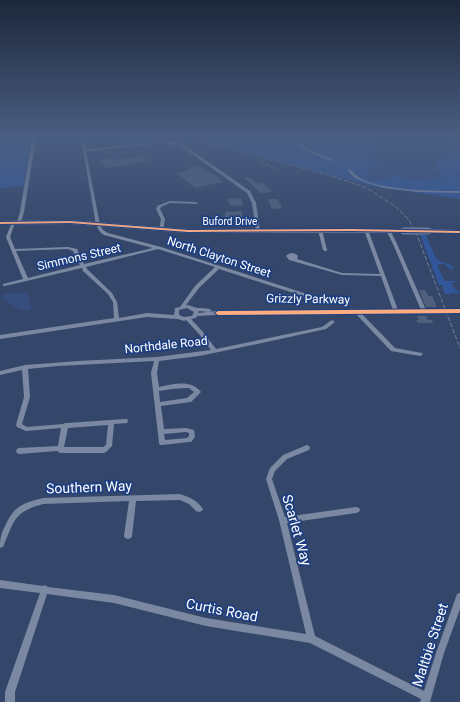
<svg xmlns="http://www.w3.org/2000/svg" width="460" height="702" viewBox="0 0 460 702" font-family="Roboto,sans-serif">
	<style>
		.green { fill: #315699 }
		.water { fill: #354e7e }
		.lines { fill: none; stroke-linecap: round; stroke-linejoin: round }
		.stream { stroke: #354e7e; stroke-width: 1 }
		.building { fill: #505f7c }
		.minor { fill: #7a88a1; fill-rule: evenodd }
		.highway { fill: #707e99; fill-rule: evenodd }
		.rail { stroke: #707e99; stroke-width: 1; stroke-dasharray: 4.5 2; stroke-linecap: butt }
		.highway-bridge { stroke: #707e99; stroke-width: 7 }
		.cycleway-casing { stroke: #1d3f82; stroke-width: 2 }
		.cycleway { fill: #ffac80; fill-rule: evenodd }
		.labels { text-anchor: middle; stroke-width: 3.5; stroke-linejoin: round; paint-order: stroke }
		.far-street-label { font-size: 10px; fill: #fff; stroke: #1d3f82 }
		.street-label { font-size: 12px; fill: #fff; stroke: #1d3f82 }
		.near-street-label { font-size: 14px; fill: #fff; stroke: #1d3f82 }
	</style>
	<rect width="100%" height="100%" fill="#34476b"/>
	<path class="green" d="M0,138H31L23,186L0,188Z
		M116,138H148L150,141L121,145Z
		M195,138H460V174L452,175L460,177V199L372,186Z
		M420,234L426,235L436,259L437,258L440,262L449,264L454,268L451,270L445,264H439L438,268L445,281H457L452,283V286L460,293H449L450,295L444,293L442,285H439Z"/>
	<path class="water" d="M336,138H452L460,141V148L436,163L435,165L437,168L435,169L441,174L440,177L416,180L394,176L375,181L362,177L377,165L376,162L367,156L378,151L379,148C368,139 349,143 336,138Z
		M5,293H27L32,309C21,315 10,304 3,297Z"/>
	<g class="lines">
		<path class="stream" d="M439,177L450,184
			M0,296H3"/>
	</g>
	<path class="building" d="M143,156L147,161L106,168L101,160L113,158L115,160Z
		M198,165L221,179H219L222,182L196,188L176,173L190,169L188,168Z
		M248,177L257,183L261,182L272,192L260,193L252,185H253L244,178Z
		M241,198L243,205L231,206L227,199Z
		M268,199H278L282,208L272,209Z
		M242,211V217H225V212Z
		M419,290H425L428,296H432L437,307H426Z
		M417,316H426L428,320H432L433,323H418L416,320H419Z"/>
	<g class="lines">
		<path class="minor" d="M32,138H36L24,212L21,222L19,223L17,222L20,212Z
			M81,138H84L86,150L159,141L181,143L250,191L256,203L260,231L258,232L256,231L252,203L247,193L179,145L159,143L86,152L100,225L103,230L108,233L161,247L307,294L316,301V302H312L303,296L219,269L199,288L186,305C190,305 193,307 197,308C202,308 207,308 212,310L209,312L199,311L198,313L216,311L354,310L356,309L358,310H393L381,276L342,275L289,260L286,256C290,252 294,252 298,256L297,259L342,273L380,274L364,230L366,229L368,230L398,310H421L393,244L386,230L388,229L390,230L397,244L426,310L460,309V313H361L395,348L422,353L423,354L422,355L420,356L391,351L355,313L216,315L197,316L196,318L191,319L203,332L216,349L322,327L332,320L335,322L326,329L262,343L199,356L159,361L157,373L159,387C173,384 191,379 201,392L191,402L161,406L164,429L186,428L194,430L195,437L191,442H189L162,445H160L159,443L151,373L154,361L58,366L28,369L30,397L22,424L27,427L63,424L65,423H67L125,419H127L128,421L127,423L114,424L112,446L106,452L104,453H60L57,451L19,454L17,453L16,451L17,449L19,448L58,446L61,428L26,431L17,427L16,425L24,397L22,370L0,375V371L25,365L39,364L78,361L157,357L211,350L199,334L186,320L184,321L178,319L147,317L0,339V335L114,318L113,302L108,294L83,271L82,268L5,286H3V284L23,279L6,237L12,222H14L15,223L10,237L15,249L68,247L77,249L84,264L153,248L104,235L100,232L96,225ZM68,249L73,251L80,265L28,278L16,251ZM158,249L215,267L195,286L180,307L175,308L174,315L147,313L119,318L117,302L112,293L87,269L86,267ZM187,308L194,312L192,316L184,317L179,315V310ZM185,388H189L194,392L187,398L160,402L159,391L172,389ZM108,425L106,445L103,447H64L68,428ZM186,432L189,433V436L187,438L165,440L164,434Z
			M296,138H299C308,155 319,151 333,160L330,161C316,154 303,154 296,138Z
			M348,169H350C352,171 355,174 357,176C377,191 435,191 460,191V193L418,192L384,188L367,183L355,178L348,171Z
			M170,201L196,202L198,203L196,204L170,203L161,207L160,209L165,219L163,230L162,231H160L159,230L161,219L156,209L157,206Z
			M319,229H321L322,230L327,250V251H325L323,250L318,230Z
			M307,445L309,446L310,448L309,450L287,459L275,471L272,479L285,517L356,507L359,508L360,510L359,512L356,513L287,523L315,636L424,691L436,653L456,597L457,594L460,593V609L444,653L430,702H420L421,699L310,643L206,626L114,603L47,594L15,692V702H5V692L40,593L0,588V580L43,586L45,585L48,587L114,595L206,618L306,634L279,520L266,479L270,468L283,455Z
			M180,494C189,497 197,500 203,509L202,511L199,512L196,511L189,504L180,500L136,501L132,536L131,538L128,539L125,538L124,536L129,501L43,504C13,512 14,522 3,547L0,548C0,537 1,534 6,524C15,505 24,503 43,498Z"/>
		<path class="highway" d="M70,220L188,229H404L407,231L404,233H188L70,224L0,225V221Z
			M428,229L460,230V234L426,232V230Z"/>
		<path class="rail" d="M187,138L325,174L365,187L395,206L409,220L417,235L460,348
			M260,161L275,169"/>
		<path class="highway-bridge" d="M404,231H428"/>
		<defs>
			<path id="cycleway" d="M70,221L188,230L352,229L460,231V233L352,231L188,232L70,223L0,224V222Z
				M460,309V313L218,315L215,313L218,311Z"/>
		</defs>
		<use href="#cycleway" class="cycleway-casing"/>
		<use href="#cycleway" class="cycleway"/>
	</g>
	<linearGradient id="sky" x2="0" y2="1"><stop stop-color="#1d273b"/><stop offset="0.58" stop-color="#4a5e82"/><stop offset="1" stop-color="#4a5e82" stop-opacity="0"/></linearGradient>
	<rect width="460" height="236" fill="url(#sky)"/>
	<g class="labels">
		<g class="far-street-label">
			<text x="230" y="225">Buford Drive</text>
		</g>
		<g class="street-label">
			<text transform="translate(79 257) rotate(-13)" y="4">Simmons Street</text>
			<text transform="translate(219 257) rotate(18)" y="4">North Clayton Street</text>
			<text transform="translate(308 299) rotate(1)" y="4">Grizzly Parkway</text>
			<text transform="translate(166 345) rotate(-6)" y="4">Northdale Road</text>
		</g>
		<g class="near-street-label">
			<text transform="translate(89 487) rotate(-2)" y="5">Southern Way</text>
			<text transform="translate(297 530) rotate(74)" y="5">Scarlet Way</text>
			<text transform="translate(222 610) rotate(11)" y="5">Curtis Road</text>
			<text transform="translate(430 645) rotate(-72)" y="5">Maltbie Street</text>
		</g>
	</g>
</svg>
